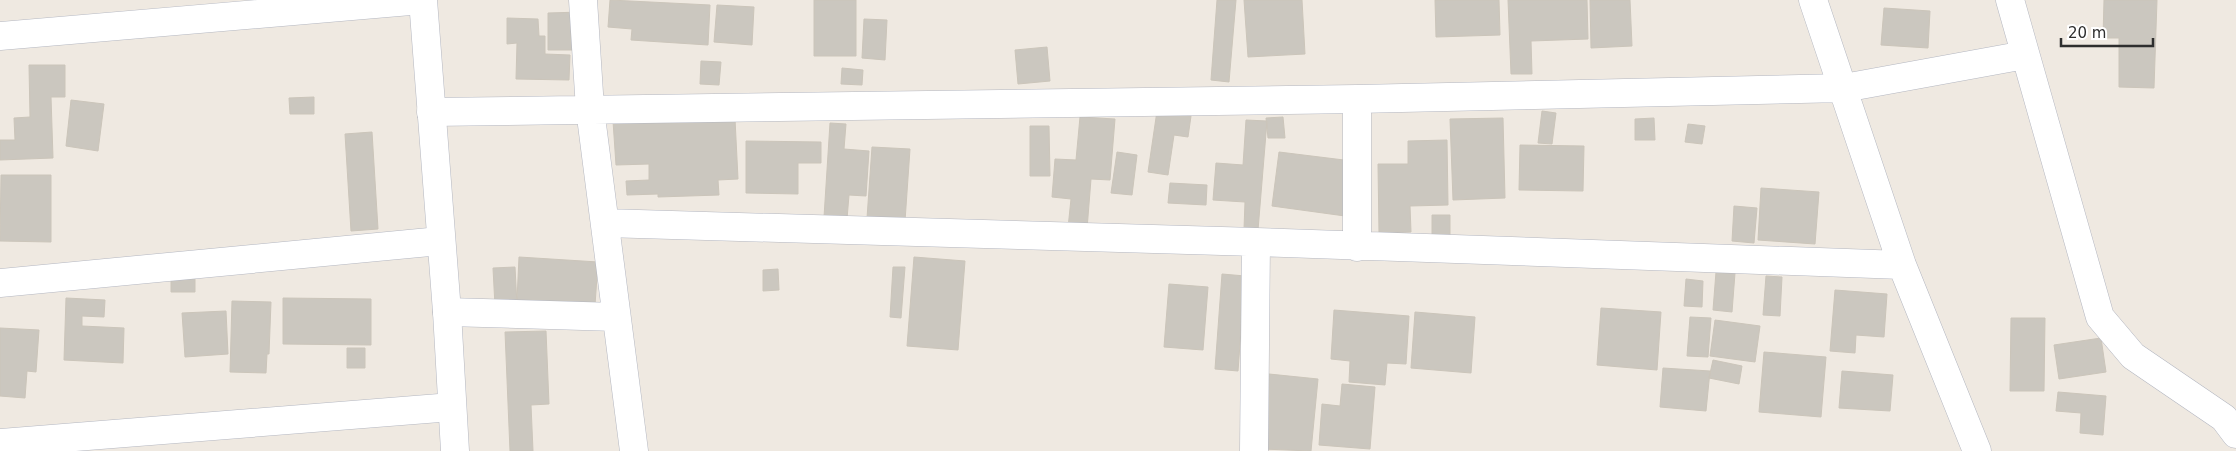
<svg xmlns="http://www.w3.org/2000/svg" width="2236" height="451" viewBox="0 0 2236 451" font-family="'DejaVu Sans',sans-serif">
	<style>
		.building { fill: #cbc7bf; stroke: #cbc5ba }
		.lines { fill: none; stroke-linecap: round; stroke-linejoin: round }
		.street-casing { stroke: #b4b7c1; stroke-width: 29 }
		.secondary-casing { stroke: #b4b7c1; stroke-width: 29 }
		.street { stroke: #fff; stroke-width: 28 }
		.secondary { stroke: #fff; stroke-width: 28 }
	</style>
	<rect width="100%" height="100%" fill="#efe9e1"/>
	<path class="building" d="M610,0L710,5L708,45L631,40L632,29L608,27Z
		M814,0H856V56H814Z
		M1217,0H1236L1229,82L1211,80Z
		M1244,0H1302L1305,54L1248,57Z
		M1435,0H1499L1500,35L1436,37Z
		M1508,0H1587L1588,39L1531,41L1532,74H1511Z
		M1590,0H1630L1632,46L1591,48Z
		M2104,0H2157L2154,88L2119,87V38H2103Z
		M717,5L754,7L752,45L714,42Z
		M1884,8L1930,11L1928,48L1881,45Z
		M581,12V50H548V13Z
		M507,18L538,19L539,36H545V54L570,55L569,80L516,79L517,43L507,44Z
		M864,19L887,20L885,60L862,58Z
		M1047,47L1050,81L1018,84L1015,50Z
		M701,61L721,62L719,85L700,84Z
		M29,65H65V97H51L53,158L0,160V140H15L14,118L30,117Z
		M842,68L863,70L862,85L841,84Z
		M314,97V114H290L289,98Z
		M71,100L104,104L98,151L66,146Z
		M1157,111L1191,116L1188,137L1174,135L1168,175L1148,172Z
		M1542,111L1556,113L1552,144L1538,143Z
		M1080,117L1115,119L1110,180L1091,179L1087,229L1068,228L1071,199L1052,197L1055,159L1076,160Z
		M1283,117L1285,138H1268L1266,118Z
		M1503,118L1505,198L1453,200L1450,119Z
		M1654,118L1655,140H1635V119Z
		M735,119L738,179L718,180L719,195L658,197V194L627,195L626,181L649,180V164L616,165L613,121Z
		M1246,120L1267,121L1258,230L1244,229L1245,202L1213,200L1216,163L1243,165Z
		M830,123L846,124L844,149L869,151L866,196L849,195L847,219L824,217Z
		M1688,124L1705,126L1702,144L1685,142Z
		M1030,126H1049L1050,176H1030Z
		M372,132L378,229L351,231L345,134Z
		M1447,140L1448,205L1410,206L1411,232L1379,233L1378,164H1408V141Z
		M746,141L821,142V163H798V194L746,193Z
		M1520,145L1584,146L1583,191L1519,190Z
		M872,147L910,149L905,221L867,218Z
		M1117,152L1137,155L1132,195L1111,193Z
		M1279,152L1352,161L1345,216L1272,206Z
		M1,175H51V242L0,241Z
		M1170,183L1207,185L1206,205L1168,203Z
		M1761,188L1819,192L1815,244L1758,240Z
		M1734,206L1757,208L1754,243L1732,241Z
		M1432,215H1450V235H1432Z
		M519,257L598,262L595,305L517,300Z
		M914,257L965,261L958,350L907,346Z
		M515,267L517,305L495,306L493,268Z
		M893,267H905L901,318L890,317Z
		M778,269L779,290L763,291V270Z
		M171,271H195V292H171Z
		M1716,272L1735,273L1732,312L1713,310Z
		M1222,274L1245,276L1238,371L1215,369Z
		M1766,276L1782,277L1780,316L1763,315Z
		M1686,279L1703,281L1702,307L1684,306Z
		M1169,284L1208,287L1203,350L1164,347Z
		M1835,290L1887,294L1884,337L1856,335L1855,353L1830,351Z
		M66,298L105,300L104,317L82,316V326L124,328L123,363L64,360Z
		M283,298L371,299V345L283,344Z
		M232,301L271,302L269,354H267L266,373L230,372Z
		M1601,308L1661,312L1657,370L1597,365Z
		M1334,310L1409,316L1406,364L1387,363L1385,385L1349,382L1350,361L1331,359Z
		M226,311L228,354L185,357L182,313Z
		M1415,312L1475,317L1471,373L1411,368Z
		M1690,317L1711,318L1708,357L1687,356Z
		M2011,318H2045L2044,391H2010Z
		M1715,320L1760,326L1755,362L1710,356Z
		M0,328L39,330L36,372L27,371L25,398L0,396Z
		M546,331L549,404L531,405L533,451H510L505,332Z
		M2101,338L2106,372L2059,379L2054,345Z
		M347,348H365V368H347Z
		M1764,352L1826,357L1821,417L1759,412Z
		M1713,360L1742,366L1739,384L1709,378Z
		M1663,368L1710,371L1706,411L1660,407Z
		M1842,371L1893,375L1890,411L1839,408Z
		M1269,374L1318,379L1311,451L1263,449Z
		M1342,384L1375,387L1370,449L1319,445L1322,404L1340,406Z
		M2058,392L2106,396L2103,435L2080,433L2081,413L2056,411Z"/>
	<g class="lines">
		<defs>
			<path id="street" d="M583,0L590,109L634,451
				M1813,0L1902,265L1977,451
				M2010,0L2100,317L2133,356L2224,418L2236,434
				M0,36L422,0
				M1357,99V247
				M431,112L1357,99L1844,88L2025,55
				M605,223L1256,242L1902,265
				M0,283L440,241
				M447,312L616,317
				M0,443L452,407
				M1254,451L1256,242"/>
			<path id="secondary" d="M423,0L447,312L455,451"/>
		</defs>
		<use href="#street" class="street-casing"/>
		<use href="#secondary" class="secondary-casing"/>
		<use href="#street" class="street"/>
		<use href="#secondary" class="secondary"/>
	</g>
	<path d="M2061 38v8h92v-8" fill="none" stroke="#2e2e2e" stroke-width="2.5"/>
	<text x="2068" y="38" font-size="15" fill="#2e2e2e" stroke="#ffffff" stroke-width="4" paint-order="stroke">20 m</text>
</svg>
